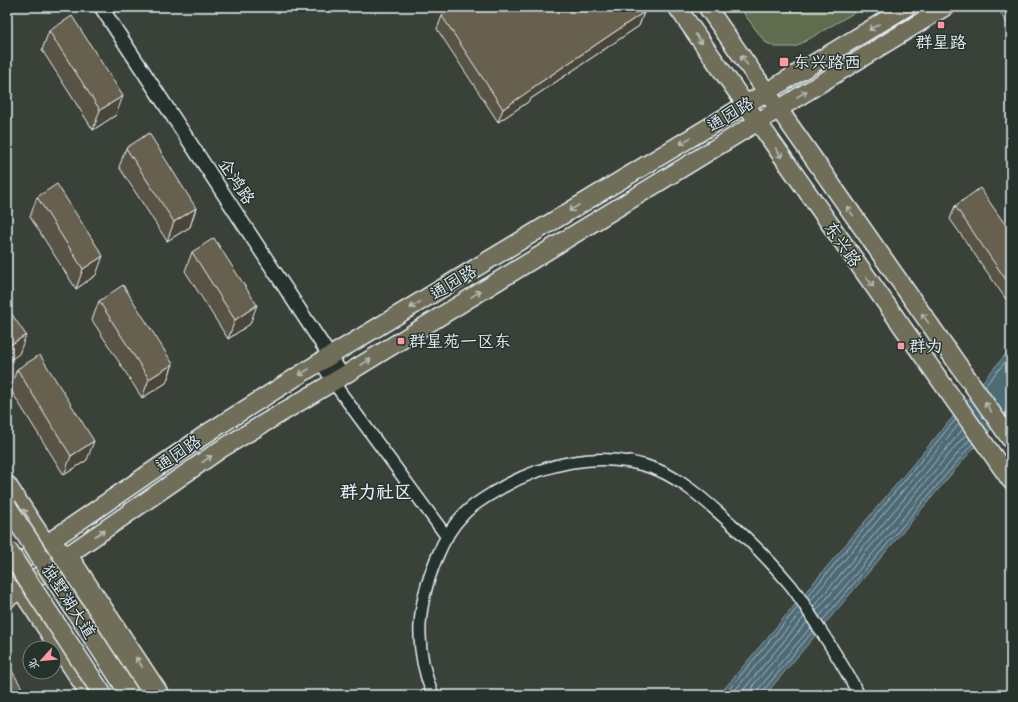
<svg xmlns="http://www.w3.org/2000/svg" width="1018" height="702" viewBox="0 0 1018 702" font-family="'Indie Flower','LXGW WenKai TC',sans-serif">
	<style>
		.green { fill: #606c4e; stroke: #a4aea3 }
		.water { fill: #4e6b74; stroke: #8ca1a9 }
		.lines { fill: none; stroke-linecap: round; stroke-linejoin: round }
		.shore { stroke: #aabbc3; stroke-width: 1 }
		.minor-casing { stroke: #e8f1f8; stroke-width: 14 }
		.tertiary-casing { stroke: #e8f1f8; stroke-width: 16 }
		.primary-casing { stroke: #e8f1f8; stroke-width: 20 }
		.trunk-casing { stroke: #e8f1f8; stroke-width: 21 }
		.minor { stroke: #26332d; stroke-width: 11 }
		.tertiary { stroke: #26332d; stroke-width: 13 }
		.primary { stroke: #706e59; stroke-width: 17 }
		.trunk { stroke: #706e59; stroke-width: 18 }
		.trunk-bridge-casing { stroke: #e8f1f8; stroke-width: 21; stroke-linecap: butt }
		.trunk-bridge { stroke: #706e59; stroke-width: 18 }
		.wall { fill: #595345; stroke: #e8f1f8 }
		.shaded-wall { fill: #484438; stroke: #e8f1f8 }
		.building { fill: #676150; stroke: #e8f1f8 }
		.oneway { stroke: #b8bdb8 }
		.poi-dot { fill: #ff9aa2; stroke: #26332d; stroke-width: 1.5 }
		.labels { text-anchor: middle; stroke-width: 3; stroke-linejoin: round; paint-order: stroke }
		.poi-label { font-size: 17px; fill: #e8f1f8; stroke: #26332d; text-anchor: start }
		.street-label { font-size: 17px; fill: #e8f1f8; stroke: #26332d }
		.neighbourhood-label { font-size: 18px; font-weight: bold; fill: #e8f1f8; stroke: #26332d }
	</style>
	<rect width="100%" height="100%" fill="#3a4138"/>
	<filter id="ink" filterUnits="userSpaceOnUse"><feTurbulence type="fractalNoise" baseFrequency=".025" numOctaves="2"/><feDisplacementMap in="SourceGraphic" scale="8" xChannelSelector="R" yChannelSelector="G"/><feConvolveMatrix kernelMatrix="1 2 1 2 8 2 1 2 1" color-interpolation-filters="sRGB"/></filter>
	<g filter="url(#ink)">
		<path class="green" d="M739,7H864L795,47H775L765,42Z"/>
		<path class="water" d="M996,7H1011V29Z
			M1011,348V407L964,459L765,695H719Z"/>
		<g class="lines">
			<path class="shore" d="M985,386L1011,355
				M807,597L956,419
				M810,601L959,424
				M813,607L963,429
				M816,611L966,434
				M819,617L970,439
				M822,621L973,443
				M724,695L798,607
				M731,695L801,612
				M739,695L804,617
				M751,695L754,684L807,622
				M757,695L759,688L811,627
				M762,695L763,691L813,631"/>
			<defs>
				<path id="minor" d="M320,362L333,382L447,537
					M433,695C413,646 417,605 437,557C443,542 451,527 463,515C471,506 481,500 491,494C540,463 602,448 658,470C681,480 701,497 719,513C743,534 766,556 787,581C798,593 806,608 815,622C831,646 846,670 859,695"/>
				<path id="tertiary" d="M101,7L343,376"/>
				<path id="primary" d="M677,7L1011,481
					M707,7L1011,440
					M7,484L146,695
					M68,555L221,449L343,376L945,7
					M7,569L90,695
					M7,571L209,432L320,362L907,7
					M7,599L58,562"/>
				<path id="trunk" d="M46,544L68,555L160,695"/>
			</defs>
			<use href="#minor" class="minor-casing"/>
			<use href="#tertiary" class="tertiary-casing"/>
			<use href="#primary" class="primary-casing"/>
			<use href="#trunk" class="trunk-casing"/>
			<use href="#minor" class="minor"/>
			<use href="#tertiary" class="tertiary"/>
			<use href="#primary" class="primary"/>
			<use href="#trunk" class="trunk"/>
			<defs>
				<path id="trunk-bridge" d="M7,506L130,695
					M7,549L103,695"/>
			</defs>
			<use href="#trunk-bridge" class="trunk-bridge-casing"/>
			<use href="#trunk-bridge" class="trunk-bridge"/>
		</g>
		<path class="wall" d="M425,7H434L428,11Z
			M644,12L639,26L529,100L528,102L498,122L437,29L442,16Z
			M49,31L116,115L93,130L42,50Z
			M126,148L196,208L190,227L167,241L119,167Z
			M37,197L96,275L76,289L30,217Z
			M955,206L1011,233V304L1010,305L950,219Z
			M192,252L250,324L228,339L185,271Z
			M99,301L173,364L166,383L142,398L92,320Z
			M17,369L87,460L64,475L10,389Z"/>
		<path class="shaded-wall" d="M429,7H434L428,11Z
			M644,12L639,26L529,100L528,102L498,122L503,109L532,88Z
			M123,96L116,115L93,130L100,110Z
			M196,208L190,227L167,241L174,222Z
			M103,256L96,275L76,289L83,269Z
			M257,305L250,324L228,339L235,320Z
			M26,335L19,354L7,362V347Z
			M173,364L166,383L142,398L149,379Z
			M94,441L87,460L64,475L71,456Z"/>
		<path class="building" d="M455,7H640L644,12L532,88V89L503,109L442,16Z
			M72,16L123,96L100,110L49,31Z
			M149,133L196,208L174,222L126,148Z
			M57,184L103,256L83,269L37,197Z
			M980,188L1011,233V287L955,206Z
			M214,238L257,305L235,320L192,252Z
			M123,285L173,364L149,379L99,301Z
			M7,307L26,335L7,347Z
			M40,355L94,441L71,456L17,369Z
			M7,662L26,695H7Z"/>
		<defs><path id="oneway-shaft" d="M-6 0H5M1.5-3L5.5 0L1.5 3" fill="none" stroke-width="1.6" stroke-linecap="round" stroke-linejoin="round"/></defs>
		<g class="oneway">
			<use href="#oneway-shaft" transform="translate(874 27) rotate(149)"/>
			<use href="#oneway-shaft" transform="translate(699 39) rotate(55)"/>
			<use href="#oneway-shaft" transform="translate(744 60) rotate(-125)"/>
			<use href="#oneway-shaft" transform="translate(802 94) rotate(-31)"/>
			<use href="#oneway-shaft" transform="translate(685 141) rotate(149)"/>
			<use href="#oneway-shaft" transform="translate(779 153) rotate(55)"/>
			<use href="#oneway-shaft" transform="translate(574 208) rotate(149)"/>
			<use href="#oneway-shaft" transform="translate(850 211) rotate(-125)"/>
			<use href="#oneway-shaft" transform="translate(870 282) rotate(55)"/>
			<use href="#oneway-shaft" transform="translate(476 294) rotate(-32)"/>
			<use href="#oneway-shaft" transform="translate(415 305) rotate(149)"/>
			<use href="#oneway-shaft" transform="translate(925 318) rotate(-125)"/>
			<use href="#oneway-shaft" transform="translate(366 362) rotate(-32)"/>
			<use href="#oneway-shaft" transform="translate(304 372) rotate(148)"/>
			<use href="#oneway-shaft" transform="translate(988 407) rotate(-125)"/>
			<use href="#oneway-shaft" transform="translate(207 459) rotate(-35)"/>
			<use href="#oneway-shaft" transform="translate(26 514) rotate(-123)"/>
			<use href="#oneway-shaft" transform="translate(100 533) rotate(-35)"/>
			<use href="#oneway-shaft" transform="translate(139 662) rotate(-123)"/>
		</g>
	</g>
	<g class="poi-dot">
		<rect x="937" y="21" width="8" height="8" rx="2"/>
		<rect x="779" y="57" width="10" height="10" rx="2"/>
		<rect x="397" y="337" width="8" height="8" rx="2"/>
		<rect x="897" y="342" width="8" height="8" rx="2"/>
	</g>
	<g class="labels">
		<g class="poi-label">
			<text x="941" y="48" text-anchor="middle">群星路</text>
			<text x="793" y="68">东兴路西</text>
			<text x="409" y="347">群星苑一区东</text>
			<text x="909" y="352">群力</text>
		</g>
		<g class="street-label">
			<text transform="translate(730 114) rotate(-31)" y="6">通园路</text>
			<text transform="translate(237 181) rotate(57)" y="6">企鸿路</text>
			<text transform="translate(843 244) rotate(55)" y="6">东兴路</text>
			<text transform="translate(453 282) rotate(-31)" y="6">通园路</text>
			<text transform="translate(178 453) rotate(-34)" y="6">通园路</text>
			<text transform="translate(69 601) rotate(57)" y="6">独墅湖大道</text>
		</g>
		<g class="neighbourhood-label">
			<text x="376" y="498">群力社区</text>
		</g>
	</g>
	<rect width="1018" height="702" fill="none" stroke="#26332d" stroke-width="24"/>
	<rect x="12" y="12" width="994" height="678" fill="none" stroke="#e8f1f8" stroke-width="1.5" filter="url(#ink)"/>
	<g transform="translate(42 660) rotate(243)"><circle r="19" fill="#26332d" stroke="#747f7e"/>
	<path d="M0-3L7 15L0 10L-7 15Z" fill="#ff9aa2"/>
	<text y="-6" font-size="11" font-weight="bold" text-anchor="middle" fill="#e8f1f8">北</text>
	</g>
</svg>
